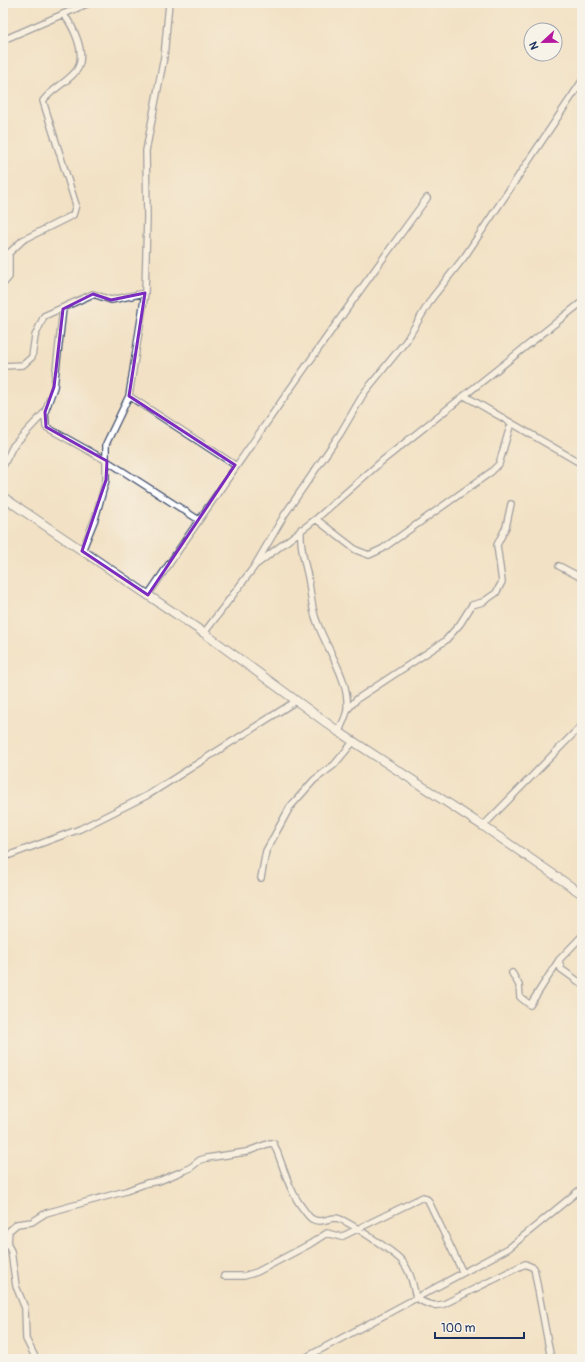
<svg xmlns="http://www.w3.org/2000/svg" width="585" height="1362" viewBox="0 0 585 1362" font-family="Pangolin,sans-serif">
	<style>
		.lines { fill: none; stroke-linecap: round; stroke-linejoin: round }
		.street-casing { stroke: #3b4a6d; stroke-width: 8 }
		.secondary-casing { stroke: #3b4a6d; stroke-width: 10 }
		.street { stroke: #fff; stroke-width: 5.5 }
		.secondary { stroke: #fff; stroke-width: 8 }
		.marked { fill: none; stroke: #7b2cbf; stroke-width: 3; stroke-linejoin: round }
	</style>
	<rect width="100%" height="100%" fill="#f7f3e8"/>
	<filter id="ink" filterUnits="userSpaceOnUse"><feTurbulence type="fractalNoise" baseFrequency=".025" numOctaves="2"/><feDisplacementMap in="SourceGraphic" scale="8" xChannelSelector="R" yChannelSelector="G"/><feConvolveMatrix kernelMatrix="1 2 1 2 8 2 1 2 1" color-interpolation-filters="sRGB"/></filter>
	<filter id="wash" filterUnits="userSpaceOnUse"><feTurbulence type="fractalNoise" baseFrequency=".012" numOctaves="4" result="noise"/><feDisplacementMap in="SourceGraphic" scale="16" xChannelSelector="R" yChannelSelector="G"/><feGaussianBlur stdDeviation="0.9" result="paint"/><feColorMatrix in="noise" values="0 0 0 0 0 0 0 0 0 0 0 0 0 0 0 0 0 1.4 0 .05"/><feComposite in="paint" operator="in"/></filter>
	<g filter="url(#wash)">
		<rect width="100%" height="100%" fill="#f2e1c4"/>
	</g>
	<g filter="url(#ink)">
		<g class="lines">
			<defs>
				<path id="street" d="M3,40L89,3
					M3,284L9,277V253L23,240L73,215L76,205L43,101C51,89 73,79 78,68C86,52 73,25 63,14
					M3,320V325
					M3,366L23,365L32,357L35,336L44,316L93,294L111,300L145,293
					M129,396L235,465
					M465,396L582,464
					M45,412L46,427L107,461L199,520
					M3,466L13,446L45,412L54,387L63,309
					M316,519L356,550L369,555L382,549L491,472L499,464L511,423
					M301,529C300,546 304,560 308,577C311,592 311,608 317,622C326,648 350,680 347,709C347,716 341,725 339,732
					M82,551L95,519L106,480V444L129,396L145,293L147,217L146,151L164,57L169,3
					M257,564L316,519L382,461L582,302
					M559,566L582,578
					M148,595C239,461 331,329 427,198
					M204,633L254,567L285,514L340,434L364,393L406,341L432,298L465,256L582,81
					M347,710L357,699L445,641L460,624L472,605L483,602L496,593L502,582L497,545L506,527L511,504
					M483,826L582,725
					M7,856L80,829L148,795L296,701
					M261,878L266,851L290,807L314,780L334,765L354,741
					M582,936L559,960L561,969L582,984
					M512,973L519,985L520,997L530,1005L559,960
					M3,1236L11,1251L16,1286L25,1308L26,1339L36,1359
					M8,1243L9,1231L17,1224L32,1222L46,1213L126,1191L147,1183L159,1181L190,1168L200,1160L207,1158L246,1152L270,1143L274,1144C284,1167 288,1190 304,1210C306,1213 309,1217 312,1219C321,1224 327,1218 336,1218C346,1219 395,1253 402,1261C411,1272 413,1285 416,1298C426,1304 433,1307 444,1304L525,1264L534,1268L551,1359
					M224,1276H244L257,1272L310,1244L327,1233L341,1237L423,1197L428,1200L463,1273
					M303,1359L509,1248L582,1188"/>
				<path id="secondary" d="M3,497L204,633L339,732L483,826L582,894"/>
			</defs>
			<use href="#street" class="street-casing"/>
			<use href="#secondary" class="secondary-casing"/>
			<use href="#street" class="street"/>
			<use href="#secondary" class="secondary"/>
		</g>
	</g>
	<path d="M0 0H585V1362H0ZM145,293L129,396L235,465L148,595L82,551L106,480L107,461L46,427L45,412L54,387L63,309L93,294L111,300Z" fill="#f2e1c4" fill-opacity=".55" fill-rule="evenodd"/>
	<path class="marked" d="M145,293L129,396L235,465L148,595L82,551L106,480L107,461L46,427L45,412L54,387L63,309L93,294L111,300Z"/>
	<rect width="585" height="1362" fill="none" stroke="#f7f3e8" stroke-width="16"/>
	<g transform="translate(543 42) rotate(248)"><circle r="19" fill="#f7f3e8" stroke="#9fa5b1"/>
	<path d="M0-3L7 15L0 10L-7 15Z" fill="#b5179e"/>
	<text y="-6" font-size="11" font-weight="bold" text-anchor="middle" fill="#1b2f5e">N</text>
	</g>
	<path d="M435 1332v6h89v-6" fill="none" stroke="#1b2f5e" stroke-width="2"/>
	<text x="441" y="1332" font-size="12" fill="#1b2f5e" stroke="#f7f3e8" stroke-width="3" paint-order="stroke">100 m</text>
</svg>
